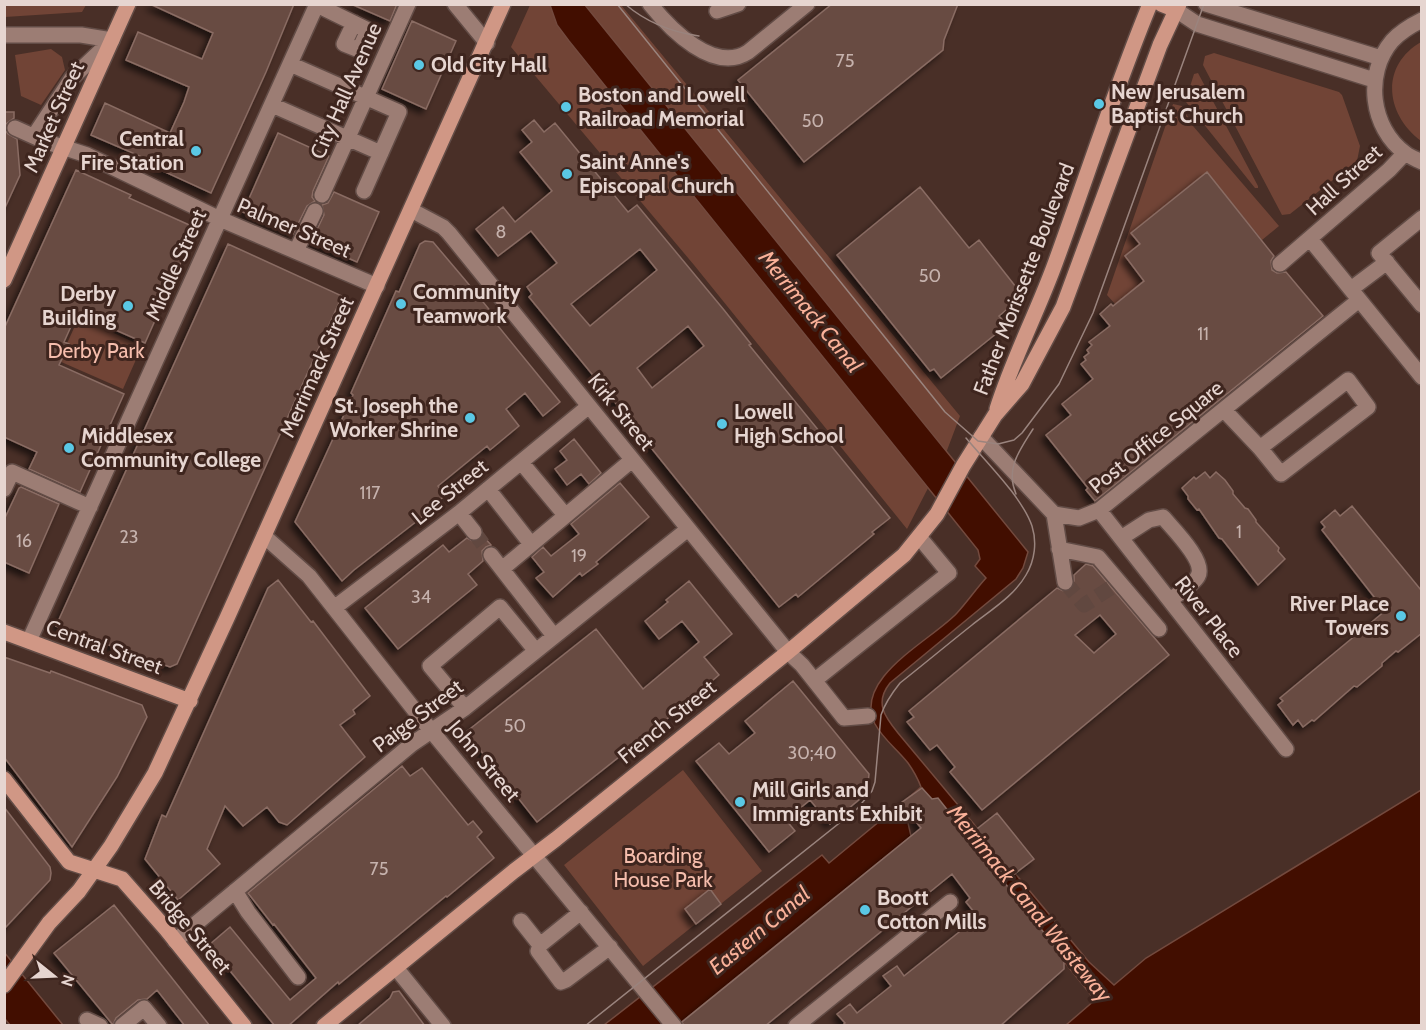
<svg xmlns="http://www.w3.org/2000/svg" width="1426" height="1030" viewBox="0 0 1426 1030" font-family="Cabin,sans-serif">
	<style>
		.green { fill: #714436 }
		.water { fill: #420e00; stroke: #734a3e; stroke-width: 1.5 }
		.building { fill: #674b43; stroke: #8a6c63; stroke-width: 1.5; fill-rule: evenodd; filter: url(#shadow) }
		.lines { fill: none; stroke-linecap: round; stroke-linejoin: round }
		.minor-tunnel { stroke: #614840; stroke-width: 15; stroke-dasharray: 15 8; stroke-linecap: butt }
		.minor-casing { stroke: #624c46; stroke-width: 18 }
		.major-casing { stroke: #624c46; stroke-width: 18 }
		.minor { stroke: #9c7d74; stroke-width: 15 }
		.major { stroke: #d09785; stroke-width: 15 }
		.tram { stroke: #9a847e; stroke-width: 1.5 }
		.poi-dot { fill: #5ac8e5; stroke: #3e251e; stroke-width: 2 }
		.labels { text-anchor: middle; stroke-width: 6; stroke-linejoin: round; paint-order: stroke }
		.number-label { font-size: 18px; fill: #c6b2ad }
		.poi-label { font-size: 21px; font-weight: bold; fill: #e6d5d0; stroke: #3e251e; text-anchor: start }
		.street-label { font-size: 21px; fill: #e6d5d0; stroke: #3e251e }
		.park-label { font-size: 21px; fill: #f5bdac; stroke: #3e251e }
		.water-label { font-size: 22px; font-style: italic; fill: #fab199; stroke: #3e251e }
	</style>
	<defs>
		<filter id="shadow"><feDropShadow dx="-4.5" dy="4.5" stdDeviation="3" flood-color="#0009"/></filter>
	</defs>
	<rect width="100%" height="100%" fill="#492f27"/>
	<path class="green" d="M5,4H86V5L82,12L5,17Z
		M530,5H621L960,416L946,453L907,529L694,265L511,47Z
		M1421,42V141C1385,114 1380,66 1421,42Z
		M51,49L62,57L65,70L41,105L21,96L15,55Z
		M1214,53L1339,92L1342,95L1360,146L1357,161L1290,214L1282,215L1203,65L1205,56Z
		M1198,73L1258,186V188H1255L1186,102V99L1194,74Z
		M1173,104L1182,106L1193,126L1279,226L1262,240L1207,172L1131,233L1140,244L1125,256L1144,281L1115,304L1107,295Z
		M79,317L142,346L123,389L59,361Z
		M683,770L762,871L643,966L564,865Z"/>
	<path class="water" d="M550,5H585L1028,552L1023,568L1016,579L890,683C874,703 885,717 898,733L1089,962L1114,985L1146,958L1421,790V1025H1066L1095,1000L934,801H925L908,823L911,836L678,1025H604L822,855L829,863L921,787C918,779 913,770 908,763C897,749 883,739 875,724C852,678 932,640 957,613C967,602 976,589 986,578L975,566L980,559L978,550L569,41L557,25Z
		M4,952L63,1025H10L5,1019Z"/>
	<path class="building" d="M150,4H294L266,72L211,193L154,167L156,163L91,135L105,103L170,133L184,102L189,87L126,60L138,32L202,59L213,33Z
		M351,4H397L390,21Z
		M832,4H958L944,40L943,50L804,162L738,80Z
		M412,21L456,41L426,109L382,89Z
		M4,112H14V118L6,124L5,130L8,134L17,139L20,175L4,210Z
		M534,120L544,132L555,123L628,212L637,205L724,310L751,344L749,345L890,518L872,532L874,534L798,597L796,594L779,607L640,434L638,435L621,414L623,412L529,297L532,294L527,287L557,263L531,231L498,256L476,229L503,207L515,222L552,191L520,152L532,142L522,130ZM640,249L657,270L590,326L571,304ZM688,326L704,346L652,388L637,368Z
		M278,133L329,156L313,191L312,197L315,201L307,206L293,234L243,212Z
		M76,170L131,195L129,198L196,228L145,343L77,313L64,342L69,344L59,365L124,394L80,492L29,469L37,452L4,437V329Z
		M1207,172L1274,256L1271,261L1272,270L1277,273L1286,272L1323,316L1095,501L1086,490L1088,488L1046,435L1071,415L1062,404L1093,379L1081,364L1086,360L1084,357L1089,353L1087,350L1092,345L1089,342L1110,326L1100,314L1111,304L1113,306L1144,281L1125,256L1140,244L1131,233Z
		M920,187L969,248L979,240L1023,296L999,316L1007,325L941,378L934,369L930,371L837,255Z
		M334,192L379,212L357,262L311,242L324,215L322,205L328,203Z
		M425,241L433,242L466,281L501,324L498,326L560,402L543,416L525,393L506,409L519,426L490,450L487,446L438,486L446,495L424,512L426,514L354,570L342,581L295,522L353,395L351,393L396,291L399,292L420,244Z
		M228,244L342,296L177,664L170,667L56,626Z
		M574,439L601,473L589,484L581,474L567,485L555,469L567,460L560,451Z
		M1205,472L1210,478L1216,472L1225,480L1233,491V494L1245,508L1248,509L1256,520V522L1279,548L1278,551L1285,559L1258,585L1222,539L1219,538L1199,509L1197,510L1188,499V496L1182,488L1194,477L1196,479Z
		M620,483L649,517L596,562L598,564L582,576L580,573L553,597L536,578L544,572L532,557L543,547L551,556L579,534L571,524Z
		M21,487L59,504L29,573L4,562V520L19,488Z
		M1352,506L1421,590L1422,633L1398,652L1396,651L1382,663V666L1357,687L1354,686L1314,721L1312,720L1303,727L1298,720L1293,725L1278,705L1283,701L1280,698L1385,611L1322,530L1325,527L1321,522L1335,510L1340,516Z
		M483,536L491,545L486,547L482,551L483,561L468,574L477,585L398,649L365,608L443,545L449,552L467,538L475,542Z
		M1086,564L1093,566L1169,655L982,810L950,772L955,767L937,745L930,750L907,722L914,717L909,711L1057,588L1066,592L1072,589L1074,585V575ZM1100,615L1116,634L1094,653L1075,635Z
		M278,580L311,622L313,621L370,696L353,710L355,714L340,725L365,757L287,825L279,822L267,807L243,826L225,806L207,849L220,864L178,900L145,859L162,815L166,817L268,588Z
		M689,581L732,634L704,657L719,675L667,719L537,822L466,732L596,629L643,689L699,642L682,621L659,639L645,621L668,602L666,600Z
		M4,657L50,673L51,671L142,705L147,717L117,777L72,847L4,757Z
		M793,681L869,774L867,793L830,824L810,800L786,820L795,831L769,852L696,761L719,743L729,754L755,733L745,721Z
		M402,766L410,776L422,768L468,825L473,821L482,832L477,837L494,858L447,897L446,896L339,984L338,982L288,1026H275L209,945L230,927L290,1000L316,978L274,924L273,925L248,893Z
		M922,788L932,799L938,798L968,836L997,813L1034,859L1004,882L1064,958V969L1000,1026H842L845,1023L837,1014L850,1004L857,1013L891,986L883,976L897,966L904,976L978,917L966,902L970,898L952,874L765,1026H684L682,1022L921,828L901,803Z
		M4,807L50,867L51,873L50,880L4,929Z
		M710,889L721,904L696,924L685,909Z
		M114,905L210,1026H185L157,990L147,999L138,1000L116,1018L113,1025L54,953Z
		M399,991L425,1026H357L390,998L393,992Z"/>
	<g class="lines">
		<path class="minor-tunnel" d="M474,532L491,555
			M1065,582L1084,605L1112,587"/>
		<defs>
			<path id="minor" d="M455,4L487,43
				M650,4C670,29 714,74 748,52L807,4
				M1206,4L1381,58
				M317,5L368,30L359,50L344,44L354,23
				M1176,10L1197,24L1374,80
				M717,11L738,4
				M1422,20C1410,26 1400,32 1392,41C1364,74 1371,128 1405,153C1410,157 1416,159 1422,162
				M4,35H81L112,40
				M290,64L399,112L364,191
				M272,105L381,153
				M15,128L44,141L87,155L220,219L377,286
				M34,136L72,78L112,40
				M322,195L408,4
				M411,210L443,227L449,233L788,652L802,665L844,718L868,716
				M1422,218L1379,253L1422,305
				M1310,239L1422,377
				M296,251L315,211
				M1280,264L1389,170L1405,153
				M1351,289L1387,262
				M1224,410L1260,448L1281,474L1368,407L1348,380L1260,448
				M981,437L1054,514L1079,518L1099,510L1359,300
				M521,462L565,515
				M4,489L12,472L90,507
				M488,489L531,544
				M1099,510L1286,749
				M459,513L474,532
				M1054,514L1065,582
				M264,536L309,576L420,717L674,1026
				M1121,538L1149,520L1163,517C1172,528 1206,561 1198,576C1195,583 1177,595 1170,600
				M1059,549L1098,557L1159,629
				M491,555L554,636
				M502,569L632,460
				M334,608L459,513L589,406
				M29,641L317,4
				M815,680L949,573L920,538
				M465,708L430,666L500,607L536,651
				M235,891L248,912L298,977
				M581,912L540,945L538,951L561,982L566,980L610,947
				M521,921L540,945
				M175,941L412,744L465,708L688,529
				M396,968L443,1026
				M87,1020L100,1026
				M122,1026L144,1008L159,1026
				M796,1026L950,902"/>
			<path id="major" d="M1161,4L1176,10
				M4,280L128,4
				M997,409C1013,358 1038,311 1056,261C1087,176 1115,89 1150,4
				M4,632L190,701
				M4,779L69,862L122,879L166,929L244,1026
				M4,985L49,923L79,891L111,846L155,773L227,618L503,4
				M324,1026L514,871L556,839L788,652L904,555L937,514L963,466L995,415L1022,384L1063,307L1160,45L1179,4"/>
		</defs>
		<use href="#minor" class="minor-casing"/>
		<use href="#major" class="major-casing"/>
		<use href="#minor" class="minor"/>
		<use href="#major" class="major"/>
		<path class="tram" d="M617,4L945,412L978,441L998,444L1014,440L1022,433L1059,384L1093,313L1204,4
			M625,4C647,23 671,32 699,36
			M1016,494C1005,468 1020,450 1033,429
			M585,1026L857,809L872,791L875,782L881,715C885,703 892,693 900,683C924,664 948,644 972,625C991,610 1014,596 1026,575C1035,560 1037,542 1032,526C1022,497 986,462 966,438"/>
	</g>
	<g class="poi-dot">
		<circle cx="419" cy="65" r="6"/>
		<circle cx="1099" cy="104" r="6"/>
		<circle cx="566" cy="107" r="6"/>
		<circle cx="196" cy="151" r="6"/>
		<circle cx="567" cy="174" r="6"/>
		<circle cx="401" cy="304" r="6"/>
		<circle cx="128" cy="306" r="6"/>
		<circle cx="470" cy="418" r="6"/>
		<circle cx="722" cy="424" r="6"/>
		<circle cx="69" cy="448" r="6"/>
		<circle cx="1401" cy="616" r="6"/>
		<circle cx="740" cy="802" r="6"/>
		<circle cx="865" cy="910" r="6"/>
	</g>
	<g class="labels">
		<g class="number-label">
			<text x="845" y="67">75</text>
			<text x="813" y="127">50</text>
			<text x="501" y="238">8</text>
			<text x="930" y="282">50</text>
			<text x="1203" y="340">11</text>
			<text x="370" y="499">117</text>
			<text x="1239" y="538">1</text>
			<text x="129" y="543">23</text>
			<text x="24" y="547">16</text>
			<text x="579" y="562">19</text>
			<text x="421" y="603">34</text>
			<text x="515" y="732">50</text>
			<text x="812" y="759">30;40</text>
			<text x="379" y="875">75</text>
		</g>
		<g class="poi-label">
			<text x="431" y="72">Old City Hall</text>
			<text x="1111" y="99">New Jerusalem<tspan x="1111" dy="24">Baptist Church</tspan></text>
			<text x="578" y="102">Boston and Lowell<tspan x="578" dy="24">Railroad Memorial</tspan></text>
			<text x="184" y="146" text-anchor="end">Central<tspan x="184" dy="24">Fire Station</tspan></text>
			<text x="579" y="169">Saint Anne's<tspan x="579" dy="24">Episcopal Church</tspan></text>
			<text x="413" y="299">Community<tspan x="413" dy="24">Teamwork</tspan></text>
			<text x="116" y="301" text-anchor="end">Derby<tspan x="116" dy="24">Building</tspan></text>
			<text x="458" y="413" text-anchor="end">St. Joseph the<tspan x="458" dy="24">Worker Shrine</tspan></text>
			<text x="734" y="419">Lowell<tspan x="734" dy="24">High School</tspan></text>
			<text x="81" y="443">Middlesex<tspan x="81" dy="24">Community College</tspan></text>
			<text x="1389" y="611" text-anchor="end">River Place<tspan x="1389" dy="24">Towers</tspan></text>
			<text x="752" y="797">Mill Girls and<tspan x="752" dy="24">Immigrants Exhibit</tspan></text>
			<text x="877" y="905">Boott<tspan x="877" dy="24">Cotton Mills</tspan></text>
		</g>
		<g class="street-label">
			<text transform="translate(346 91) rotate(-66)" y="7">City Hall Avenue</text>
			<text transform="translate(54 117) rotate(-66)" y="7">Market Street</text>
			<text transform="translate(1344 180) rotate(-42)" y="7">Hall Street</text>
			<text transform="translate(294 228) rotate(23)" y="7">Palmer Street</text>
			<text transform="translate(176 265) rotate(-66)" y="7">Middle Street</text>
			<text transform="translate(1024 279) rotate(-69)" y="7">Father Morissette Boulevard</text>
			<text transform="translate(317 367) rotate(-66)" y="7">Merrimack Street</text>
			<text transform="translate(621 412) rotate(51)" y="7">Kirk Street</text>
			<text transform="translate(1156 437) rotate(-39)" y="7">Post Office Square</text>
			<text transform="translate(450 492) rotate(-39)" y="7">Lee Street</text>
			<text transform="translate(1209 617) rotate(52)" y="7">River Place</text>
			<text transform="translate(104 647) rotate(20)" y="7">Central Street</text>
			<text transform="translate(418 716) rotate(-37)" y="7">Paige Street</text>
			<text transform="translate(667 722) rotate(-39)" y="7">French Street</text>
			<text transform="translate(484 761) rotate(50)" y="7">John Street</text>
			<text transform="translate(190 927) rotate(50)" y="7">Bridge Street</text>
		</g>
		<g class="park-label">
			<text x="96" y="358">Derby Park</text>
			<text x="663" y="863">Boarding<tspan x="663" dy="24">House Park</tspan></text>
		</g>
		<g class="water-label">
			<text transform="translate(811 311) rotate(51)" y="8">Merrimack Canal</text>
			<text transform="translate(1030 903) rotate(51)" y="8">Merrimack Canal Wasteway</text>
			<text transform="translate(759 930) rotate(-40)" y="8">Eastern Canal</text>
		</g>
	</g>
	<rect width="1426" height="1030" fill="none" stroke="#e6d5d0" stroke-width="12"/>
	<g transform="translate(54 976) rotate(108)" stroke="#3e251e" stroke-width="4.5" paint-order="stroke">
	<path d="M0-4.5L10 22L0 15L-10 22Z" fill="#e6d5d0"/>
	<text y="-9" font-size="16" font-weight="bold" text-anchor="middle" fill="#e6d5d0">N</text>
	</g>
</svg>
